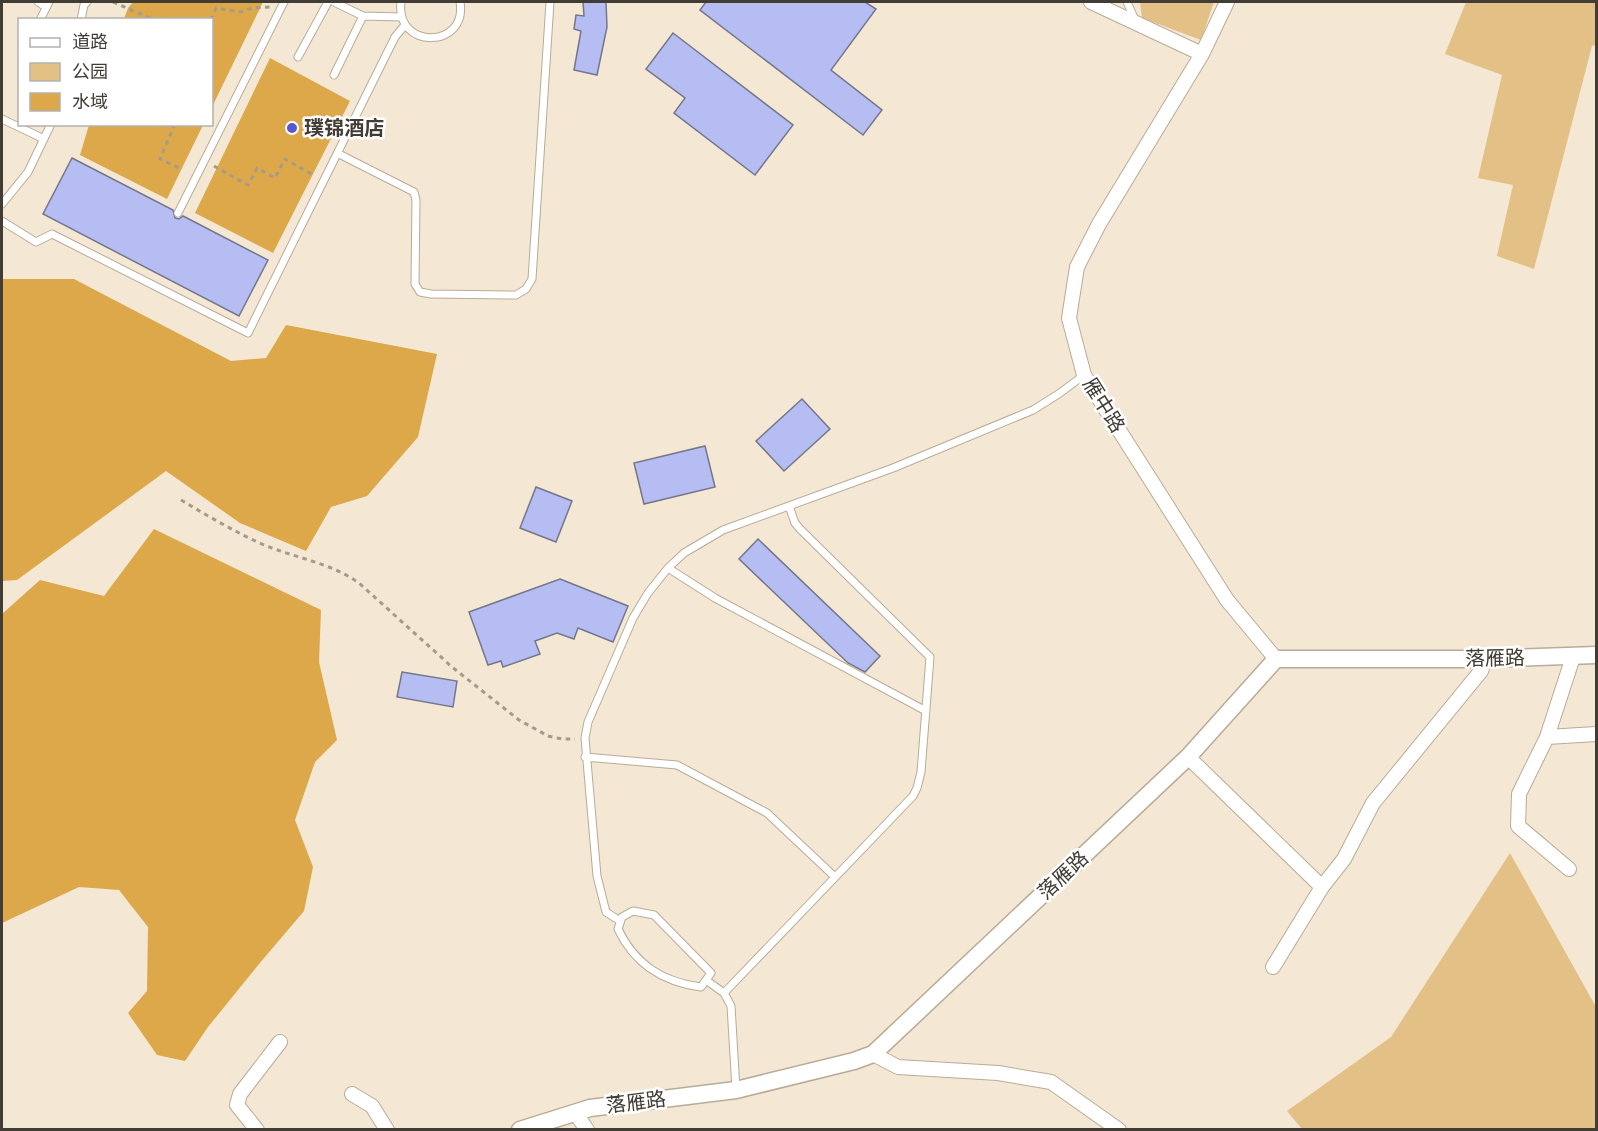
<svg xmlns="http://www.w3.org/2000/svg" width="1598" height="1131" viewBox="0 0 1598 1131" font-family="Spectral,'Noto Sans SC',serif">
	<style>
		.green { fill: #e3c086 }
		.water { fill: #dca849 }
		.building { fill: #b5bdf2; stroke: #74778b; stroke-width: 1.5 }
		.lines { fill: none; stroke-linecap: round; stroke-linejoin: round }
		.service-casing { stroke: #b8ac98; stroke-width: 9 }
		.minor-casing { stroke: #b8ac98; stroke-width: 16 }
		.tertiary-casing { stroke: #b8ac98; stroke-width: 19 }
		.path { stroke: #a49b8c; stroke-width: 3; stroke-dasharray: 4.5 4.5; stroke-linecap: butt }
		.service { stroke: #fff; stroke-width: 7 }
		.minor { stroke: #fff; stroke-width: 14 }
		.tertiary { stroke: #fff; stroke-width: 16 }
		.poi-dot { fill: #5757ce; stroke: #fff; stroke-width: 2 }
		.labels { text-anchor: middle; stroke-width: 5; stroke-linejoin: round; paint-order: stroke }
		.poi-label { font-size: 20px; font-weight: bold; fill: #413c34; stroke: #fff; text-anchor: start }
		.street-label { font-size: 20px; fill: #413c34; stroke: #fff }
	</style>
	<rect width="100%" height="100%" fill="#f4e7d3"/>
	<path class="green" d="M1140,2H1214L1201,40L1142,18Z
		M1466,2H1596V45L1592,46L1534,269L1497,256L1513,185L1478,178L1502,75L1445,54Z
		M1510,853L1596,1007V1129H1302L1287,1111L1391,1037Z"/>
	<path class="water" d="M133,2H263L212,107V20L124,19L128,8Z
		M270,58L350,101L273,253L195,213Z
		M89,125V124L203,125L167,199L80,155Z
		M2,279H74L231,361L266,358L286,325L437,354L418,437L367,496L331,507L306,551L240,523L166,471L17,580L2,581Z
		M154,529L321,610L319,662L337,740L315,762L295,820L313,867L304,911L259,964L208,1027L185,1061L157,1055L128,1013L147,991L148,927L119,890L79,887L2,923V614L40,580L104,596Z"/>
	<path class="building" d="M583,2H606L607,27L597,75L574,70L581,31L574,29L576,15L584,16Z
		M706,2H865L876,9L831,70L882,110L863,135L700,10Z
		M673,33L793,125L755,175L674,113L685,98L646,69Z
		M72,158L173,210L175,218L179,219L183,216L268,260L239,316L43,214Z
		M802,399L830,429L784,471L756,441Z
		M705,446L715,487L644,504L634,463Z
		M536,487L572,501L556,542L520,528Z
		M758,539L880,656L865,672L848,663L739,559Z
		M560,579L628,606L613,642L578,628L574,639L557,633L535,641L540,654L503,667L501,661L488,665L469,612Z
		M402,672L457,681L453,707L397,697Z"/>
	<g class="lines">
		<defs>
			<path id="service" d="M38,2L46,7
				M334,2L363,16L402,17
				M401,2C395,50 468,49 460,2
				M1127,2L1135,20
				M40,20L49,2
				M81,20L84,5L87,2
				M298,57L328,2
				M334,75L363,16
				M2,119L44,139
				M339,154L414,192L416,200L415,284L420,292L431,294L516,295L526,289L532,279L550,2
				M2,204L28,172L51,124
				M178,213L284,2
				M2,221L36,242L52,234L248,333L395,37L405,25
				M668,568L715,598L926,711
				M585,757L677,765L767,813L835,877
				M633,911L654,915L711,973L701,987C663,982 635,965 618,929L622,917Z
				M620,921L606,912L597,876L585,738L588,722L633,618L648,593L668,568L684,553L723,530L893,468L1033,410L1060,393L1084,375
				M706,980L724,993L731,1006L736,1089
				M724,993L913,796L917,788L921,772L930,657L800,529L795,523L789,506"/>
			<path id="minor" d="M1091,2L1202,54
				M1227,2L1202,54L1099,224L1077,267L1069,318L1084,375L1227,600L1276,659
				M1547,737L1596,734
				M1188,757L1322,887
				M1569,869L1518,826L1519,794L1547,737L1573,657
				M1273,967L1322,887L1344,859L1373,803L1481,671L1485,659
				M873,1054L898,1067L998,1073L1051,1082L1119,1130
				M352,1094L372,1106L387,1130
				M575,1112L587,1130
				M257,1130L237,1105L240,1094L280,1042"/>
			<path id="tertiary" d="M520,1130L590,1108L736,1090L854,1061L873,1054L1188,757L1276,659H1485L1596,655"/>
		</defs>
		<use href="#service" class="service-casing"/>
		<use href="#minor" class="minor-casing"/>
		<use href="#tertiary" class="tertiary-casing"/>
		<path class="path" d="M113,2L154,20
			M211,20L216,8L240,12L252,8L270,7
			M175,124L160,159L181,169
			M214,166L248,185L257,168L275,178L285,159L315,176
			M181,500C208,516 235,532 264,545C296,558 331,563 359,583L452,667L519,720L548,736L562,739H575"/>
		<use href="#service" class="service"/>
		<use href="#minor" class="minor"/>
		<use href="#tertiary" class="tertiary"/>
	</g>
	<circle class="poi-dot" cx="292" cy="128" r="6"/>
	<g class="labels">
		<g class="poi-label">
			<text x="304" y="135">璞锦酒店</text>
		</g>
		<g class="street-label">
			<text transform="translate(1104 405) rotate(58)" y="7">雁中路</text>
			<text transform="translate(1495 658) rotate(-1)" y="7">落雁路</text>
			<text transform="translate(1063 875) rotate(-43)" y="7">落雁路</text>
			<text transform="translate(636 1102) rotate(-7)" y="7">落雁路</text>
		</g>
	</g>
	<rect width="1598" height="1131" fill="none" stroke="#413c34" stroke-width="6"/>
	<rect x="18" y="18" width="195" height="108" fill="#ffffff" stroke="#b3b1ae" stroke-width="1.5"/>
	<rect x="30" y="38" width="30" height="9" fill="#ffffff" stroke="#b3b1ae" stroke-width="1.5"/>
	<text x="72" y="48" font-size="18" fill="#413c34">道路</text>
	<rect x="30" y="63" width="30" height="18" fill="#e3c086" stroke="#b3b1ae" stroke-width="1.5"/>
	<text x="72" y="78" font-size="18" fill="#413c34">公园</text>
	<rect x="30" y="93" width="30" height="18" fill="#dca849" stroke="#b3b1ae" stroke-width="1.5"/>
	<text x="72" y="108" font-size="18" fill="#413c34">水域</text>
</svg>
